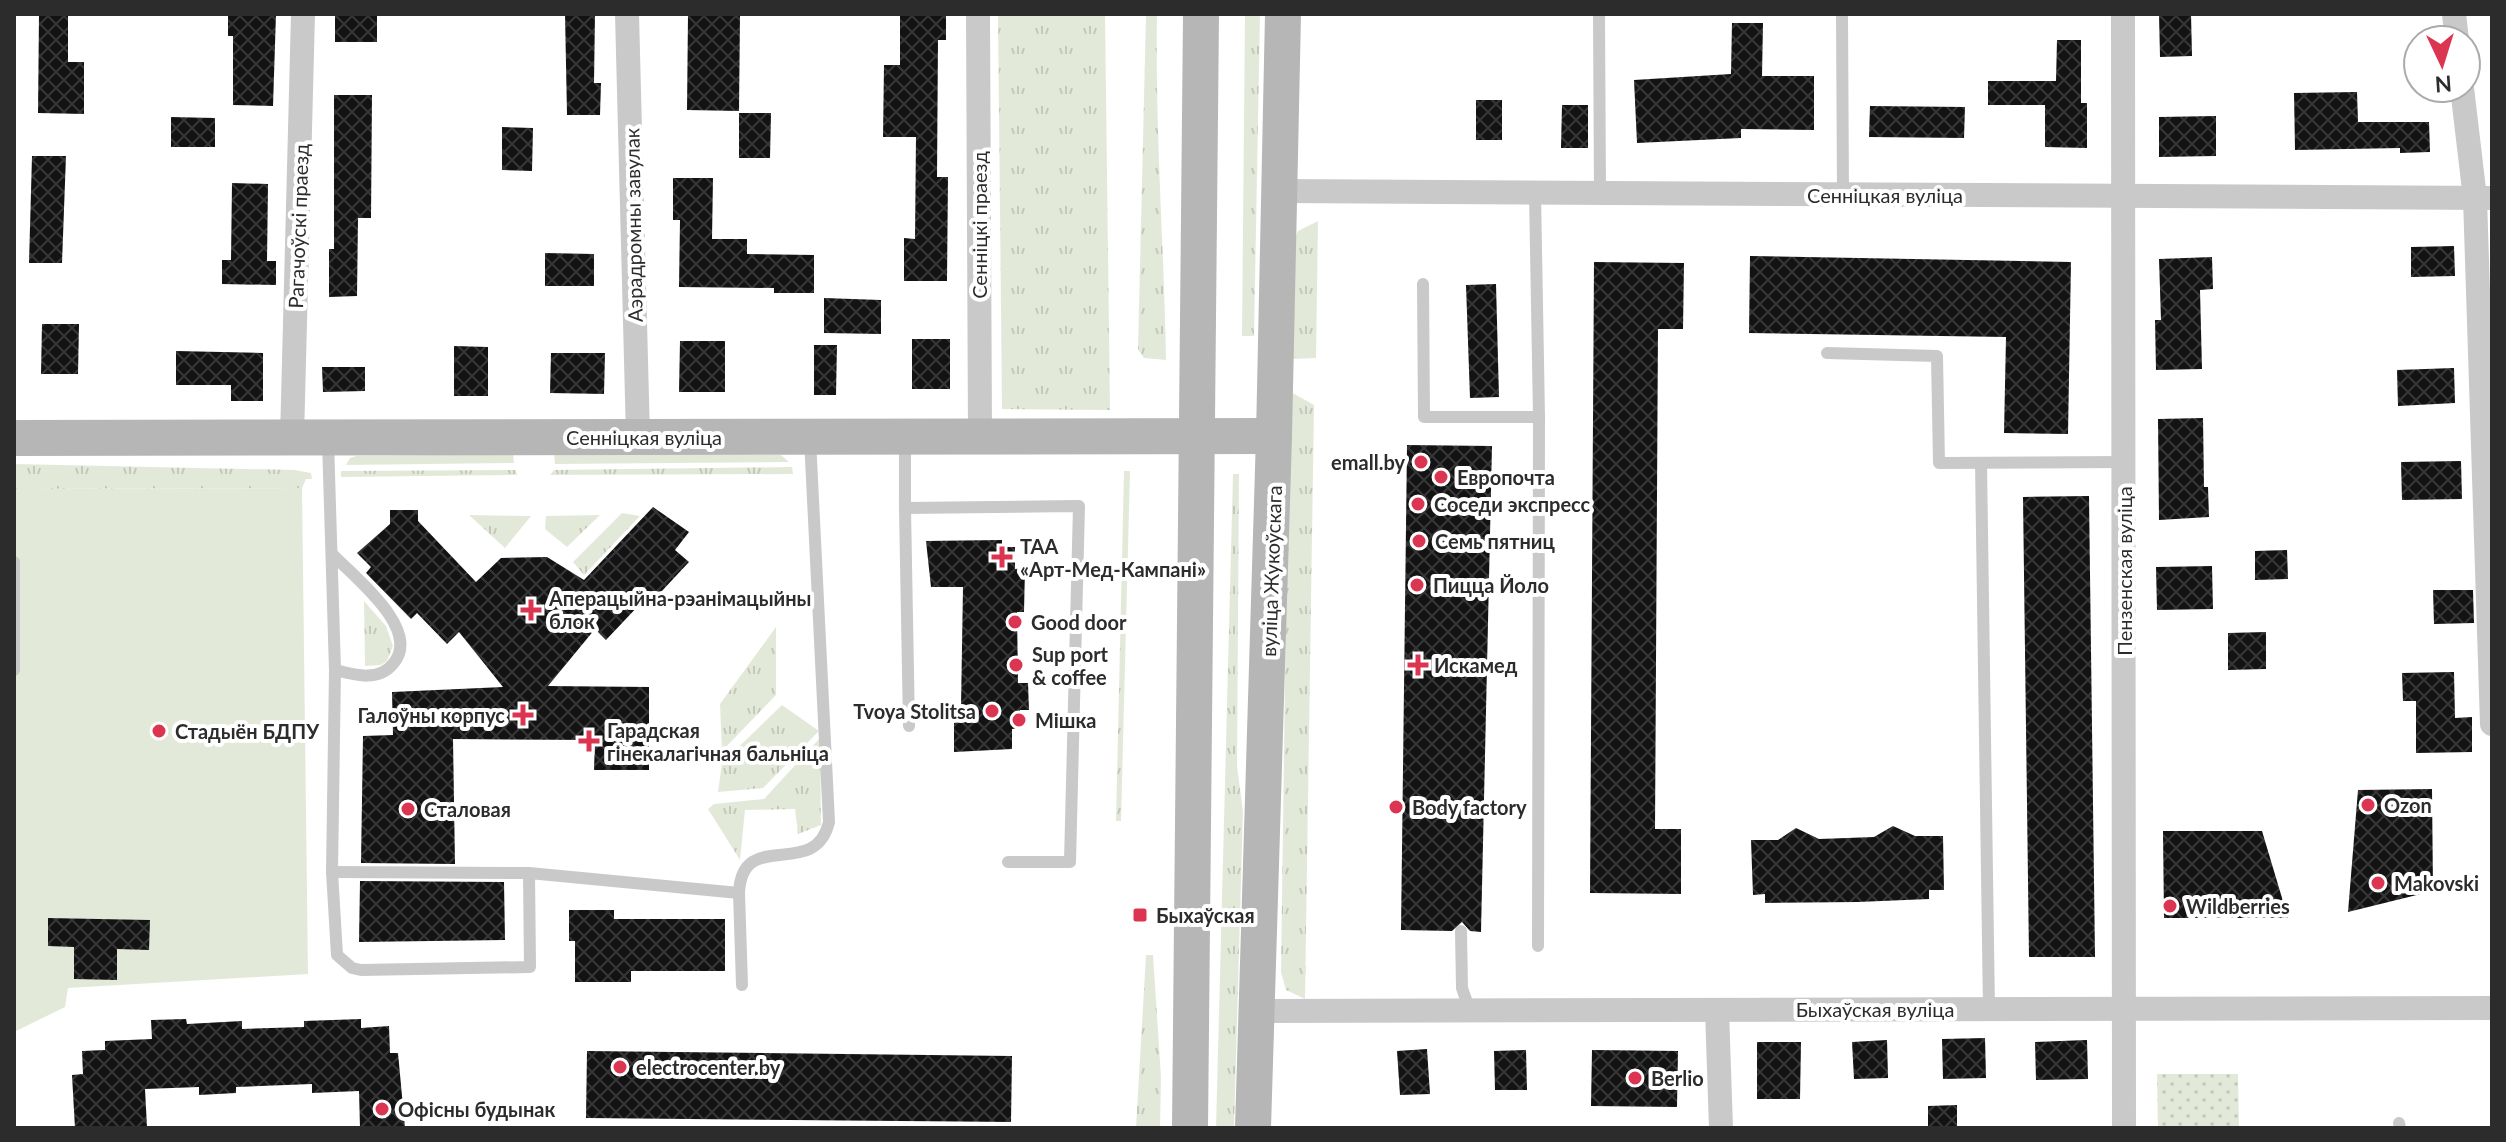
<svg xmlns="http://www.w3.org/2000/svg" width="2506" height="1142" font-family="Lato,sans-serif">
<defs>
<pattern id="grass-tufts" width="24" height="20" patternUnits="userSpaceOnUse" patternTransform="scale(2)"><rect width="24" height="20" fill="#e3e9d9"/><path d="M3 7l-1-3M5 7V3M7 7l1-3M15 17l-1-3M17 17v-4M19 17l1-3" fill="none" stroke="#c3c8ba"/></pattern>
<pattern id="park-dots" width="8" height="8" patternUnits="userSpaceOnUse" patternTransform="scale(2)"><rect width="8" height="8" fill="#e3e9d9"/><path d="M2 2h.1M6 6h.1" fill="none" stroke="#c3c8ba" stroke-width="1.8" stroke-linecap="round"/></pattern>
<pattern id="building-cross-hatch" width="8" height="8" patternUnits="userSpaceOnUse" patternTransform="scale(2)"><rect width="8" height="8" fill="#131313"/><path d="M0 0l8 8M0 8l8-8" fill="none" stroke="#363636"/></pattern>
</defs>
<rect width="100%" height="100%" fill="#fff"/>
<g fill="url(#grass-tufts)">
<path d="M998 14H1105L1110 410 1002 409Z"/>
<path d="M1146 14H1157C1155 129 1164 245 1166 360L1144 358 1138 349Z"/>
<path d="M1245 14H1260L1254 336H1242Z"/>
<path d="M1318 221 1316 358 1292 359V246L1298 231Z"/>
<path d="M1289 391 1314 405 1305 999 1286 990 1281 972Z"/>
<path d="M513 454 514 463 346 465 350 458 356 456Z"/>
<path d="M554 454 781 455 789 462 555 464Z"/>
<path d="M14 464 295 470 311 473 312 479H306L302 488 14 489Z"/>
<path d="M792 467 793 474 550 475 554 470Z"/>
<path d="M516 470 517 475 341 477V471Z"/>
<path d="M1124 471H1130L1121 821H1116Z"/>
<path d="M1233 474H1239L1237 766 1243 811 1234 1128H1216Z"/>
<path d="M622 513 640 516 584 575 573 562Z"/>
<path d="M469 515 531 516 505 548Z"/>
<path d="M600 515 567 547 545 529 546 516Z"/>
<path d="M364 601 386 626 393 646 387 661 381 665 365 666Z"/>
<path d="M776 627V695L722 751 720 704Z"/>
<path d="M782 705 819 731 763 788 718 792 722 763Z"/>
<path d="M820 738 821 825 798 834 795 809 745 810 740 860 708 809 714 804 764 799Z"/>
<path d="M1146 955H1153L1161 1077 1160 1128H1136Z"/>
</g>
<path fill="url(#park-dots)" d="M2238 1074 2239 1128H2158L2157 1074Z"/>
<path fill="#e3e9d9" d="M302 488 308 974 68 988 65 1007 14 1032V489Z"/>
<g fill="url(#building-cross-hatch)">
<path d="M39 14H68V62H84V114L38 113Z"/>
<path d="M228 14H276L273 106 233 105V36H228Z"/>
<rect x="335" y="14" width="42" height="28"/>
<path d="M565 14H595L594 83H601L600 115H567Z"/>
<path d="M688 14H740L739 111 687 110Z"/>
<path d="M900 14H946V40H938L937 177H948L947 281H904V238L915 239 916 137H883L884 65H900Z"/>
<path d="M2159 14H2191L2192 56 2160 57Z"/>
<path d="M1732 23H1763L1762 76H1814V130L1741 129V138L1637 143 1634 80 1731 74Z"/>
<path d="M2057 40H2081V103H2087V148L2045 147V105H1988V81H2056Z"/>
<path d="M2357 92 2358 122H2429L2430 152 2400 153V148L2295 150 2294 93Z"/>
<path d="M334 95H372L371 218H358L357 296 329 297V249H334Z"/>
<rect x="1476" y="100" width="26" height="40"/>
<path d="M1562 105H1588V148H1561Z"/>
<path d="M1870 106 1965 107 1964 138 1869 137Z"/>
<path d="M739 113H771L770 158H739Z"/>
<path d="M2216 116V156L2159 157V117Z"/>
<path d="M171 117 215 118V147H171Z"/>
<path d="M502 127 533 128 532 171 502 170Z"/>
<path d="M32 156H66L62 263H29Z"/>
<path d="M673 178H713L712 239H747V254L814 255V293H774V288L679 287 680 220H673Z"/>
<path d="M232 183 268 184 267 261H276V285L222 284V260H231Z"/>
<path d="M2454 246 2455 276 2411 277V247Z"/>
<path d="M545 253 594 254V286H545Z"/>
<path d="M1750 256 2071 262 2068 434 2004 433 2006 337 1749 333Z"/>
<path d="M2212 257 2213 289 2200 290 2202 369 2156 370 2155 320H2161L2159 259Z"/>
<path d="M1594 262 1684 263 1683 329H1658L1655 829H1681V894L1590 893Z"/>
<path d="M1496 284 1499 397 1470 398 1466 285Z"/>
<path d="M824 298 881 300V334L824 333Z"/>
<path d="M42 324H79L78 374H41Z"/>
<rect x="912" y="339" width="38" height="50"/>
<path d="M680 341H725V392H679Z"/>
<path d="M814 345H837L836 395H814Z"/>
<path d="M454 346 488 347V396H454Z"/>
<path d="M176 351 263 353V401H231V385H176Z"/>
<path d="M551 353H605L604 394 550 393Z"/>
<path d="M322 367H365V391L323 392Z"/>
<path d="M2454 368 2455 403 2398 406 2397 370Z"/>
<path d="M2203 418 2204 487H2208L2209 517 2159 520 2158 419Z"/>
<path d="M1407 445 1492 446 1481 932 1470 931 1462 922 1452 931 1401 930Z"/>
<path d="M2461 461 2462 499 2402 500 2401 462Z"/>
<path d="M2089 496 2095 957H2029L2023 497Z"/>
<path d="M653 507 689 532 675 550 689 562 646 608 641 603 606 640 595 629 548 686 649 687V770H594L595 740 453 739 455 864 361 863 363 736 393 735 392 692 503 687 459 632 447 644 417 613 411 619 366 573 371 567 357 553 390 524V510H418V521L476 582 501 558 547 557 584 580Z"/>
<path d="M1002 540V547H1015V569L1025 568 1024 612H1017L1018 683H1028L1029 710H1020V728L1012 729V749L954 752V707H961L963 587H931L926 541Z"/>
<path d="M2287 550 2288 579 2255 580V551Z"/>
<path d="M2212 566 2213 609 2157 610 2156 567Z"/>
<path d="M2433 590H2473L2474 623 2434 624Z"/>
<path d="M2266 632V669L2228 670V633Z"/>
<path d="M2454 672 2455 718 2472 717V752L2416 753V701H2403L2402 673Z"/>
<path d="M2432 789 2433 891 2348 912 2358 790Z"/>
<path d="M1893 826 1915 836H1943L1944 890H1929V899L1858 902 1765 903V894L1753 895 1751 840H1778L1796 828 1819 839 1874 837Z"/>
<path d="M2163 831H2262L2288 918H2164Z"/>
<path d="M360 881 504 882 505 940 359 942Z"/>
<path d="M569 910H614V919H725V971H631V982H575V941H569Z"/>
<path d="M48 918 150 920 149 950 117 949V980L74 979V947L48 946Z"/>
<path d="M186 1019 187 1024 242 1021V1029L304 1027V1021L361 1019V1028L389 1026 390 1053H398L405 1128H360L359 1091 312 1093V1084L236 1087V1093L199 1095V1087L145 1089 147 1127 75 1128 72 1075 83 1074 82 1051 105 1050V1041L152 1039 151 1020Z"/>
<path d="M1985 1038 1986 1078 1943 1079 1942 1039Z"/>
<path d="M1887 1040 1888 1078 1854 1079 1852 1042Z"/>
<path d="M2087 1040 2088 1079 2036 1080 2035 1042Z"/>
<path d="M1757 1042H1801L1800 1099H1757Z"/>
<path d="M1427 1049 1430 1094 1400 1095 1397 1051Z"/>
<path d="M1526 1050 1527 1090H1495L1494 1051Z"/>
<path d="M1592 1050 1678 1051 1677 1107 1591 1106Z"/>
<path d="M587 1051 1012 1056 1011 1122 586 1118Z"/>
<path d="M1957 1105V1128H1928V1106Z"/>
</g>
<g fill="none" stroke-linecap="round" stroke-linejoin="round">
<g stroke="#c9c9c9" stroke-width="12">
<path d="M1599 14 1600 195"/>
<path d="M1842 14 1843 195"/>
<path d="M1535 193 1539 417 1538 946"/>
<path d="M1423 284 1424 417H1539"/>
<path d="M1827 353 1937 356 1939 463 2124 462"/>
<path d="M905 439V508L1079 506 1070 862H1008"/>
<path d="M328 441 335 670 332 872 337 955 352 968 361 970 530 967 529 873"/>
<path d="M1981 463 1989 1010"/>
<path d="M905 508 909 726"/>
<path d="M332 554C354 577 423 630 393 664 378 682 355 675 335 670"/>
<path d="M14 562V670"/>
<path d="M332 872 529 873 739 893C742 826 815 882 829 822L810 439"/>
<path d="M739 893 742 985"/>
<path d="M1461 931 1462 988 1470 1011"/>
<path d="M2399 1123 2400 1128"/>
</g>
<g stroke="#c9c9c9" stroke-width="24">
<path d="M627 14 638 437"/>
<path d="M978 14 980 435"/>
<path d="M2123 14 2124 1128"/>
<path d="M2454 14 2457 40"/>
<path d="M2462 88 2475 198 2492 724"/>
<path d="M1279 191 2492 198"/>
<path d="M292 438 303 14"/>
<path d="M1717 1010 1721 1128"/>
<path d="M1258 1011 2492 1008"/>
</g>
<g stroke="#b6b6b6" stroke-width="36">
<path d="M14 438 1274 436"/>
<path d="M1190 1128 1201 14"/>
<path d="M1253 1128 1274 436 1283 14"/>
</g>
</g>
<g fill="#db3551" stroke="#fff" stroke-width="3">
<circle cx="1421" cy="462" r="8"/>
<circle cx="1441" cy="477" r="8"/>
<circle cx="1418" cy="504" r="8"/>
<circle cx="1419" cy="541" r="8"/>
<path d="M998 545h8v8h8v8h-8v8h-8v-8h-8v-8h8z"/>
<circle cx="1417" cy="585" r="8"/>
<path d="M527 598h8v8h8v8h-8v8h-8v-8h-8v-8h8z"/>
<circle cx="1015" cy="622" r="8"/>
<circle cx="1016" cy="665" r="8"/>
<path d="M1414 653h8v8h8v8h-8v8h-8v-8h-8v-8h8z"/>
<circle cx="992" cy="711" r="8"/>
<path d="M519 703h8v8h8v8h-8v8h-8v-8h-8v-8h8z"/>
<circle cx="1019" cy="720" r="8"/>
<circle cx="159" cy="731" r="8"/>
<path d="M585 729h8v8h8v8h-8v8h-8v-8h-8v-8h8z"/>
<circle cx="2368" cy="805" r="8"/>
<circle cx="1396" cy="807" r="8"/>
<circle cx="408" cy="809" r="8"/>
<circle cx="2378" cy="883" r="8"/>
<circle cx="2170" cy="906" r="8"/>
<rect x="1132" y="907" width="16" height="16" rx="4"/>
<circle cx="620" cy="1067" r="8"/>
<circle cx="1635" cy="1078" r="8"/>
<circle cx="382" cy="1109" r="8"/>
</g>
<g text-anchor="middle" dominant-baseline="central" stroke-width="8" stroke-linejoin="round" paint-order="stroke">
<g font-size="20" fill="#2c2c2c" stroke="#fff">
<text x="1885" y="195">Сенніцкая вуліца</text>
<text transform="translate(633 225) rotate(-91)">Аэрадромны завулак</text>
<text transform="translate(979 225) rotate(-90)">Сенніцкі праезд</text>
<text transform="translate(298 226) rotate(-88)">Рагачоўскі праезд</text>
<text x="644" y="437">Сенніцкая вуліца</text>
<text transform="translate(1271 571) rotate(-88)">вуліца Жукоўскага</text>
<text transform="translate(2124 571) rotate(-90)">Пензенская вуліца</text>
<text x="1875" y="1009">Быхаўская вуліца</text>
</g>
<g font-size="20" font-weight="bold" fill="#2c2c2c" stroke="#fff" text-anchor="start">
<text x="1405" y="462" text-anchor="end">emall.by</text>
<text x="1457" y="477">Европочта</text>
<text x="1434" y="504">Соседи экспресс</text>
<text x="1435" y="541">Семь пятниц</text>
<text x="1020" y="546">ТАА<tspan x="1020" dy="23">«Арт-Мед-Кампані»</tspan></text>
<text x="1433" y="585">Пицца Йоло</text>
<text x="549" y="598">Аперацыйна-рэанімацыйны<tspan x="549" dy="23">блок</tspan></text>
<text x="1031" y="622">Good door</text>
<text x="1032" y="654">Sup port<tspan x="1032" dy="23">&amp; coffee</tspan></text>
<text x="1434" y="665">Искамед</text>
<text x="976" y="711" text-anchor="end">Tvoya Stolitsa</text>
<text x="505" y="715" text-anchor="end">Галоўны корпус</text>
<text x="1035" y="720">Мішка</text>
<text x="607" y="730">Гарадская<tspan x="607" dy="23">гінекалагічная бальніца</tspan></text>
<text x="175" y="731">Стадыён БДПУ</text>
<text x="2384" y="805">Ozon</text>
<text x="1412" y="807">Body factory</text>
<text x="424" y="809">Сталовая</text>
<text x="2394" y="883">Makovski</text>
<text x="2186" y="906">Wildberries</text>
<text x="1156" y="915">Быхаўская</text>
<text x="636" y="1067">electrocenter.by</text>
<text x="1651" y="1078">Berlio</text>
<text x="398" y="1109">Офісны будынак</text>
</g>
</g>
<rect width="2506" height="1142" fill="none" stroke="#2c2c2c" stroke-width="32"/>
<g transform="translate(2442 64) rotate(176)"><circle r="38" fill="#ffffff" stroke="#ababab" stroke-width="2"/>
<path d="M0-6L14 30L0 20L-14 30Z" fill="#db3551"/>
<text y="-12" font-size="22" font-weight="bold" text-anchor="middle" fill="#2c2c2c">N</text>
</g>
</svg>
